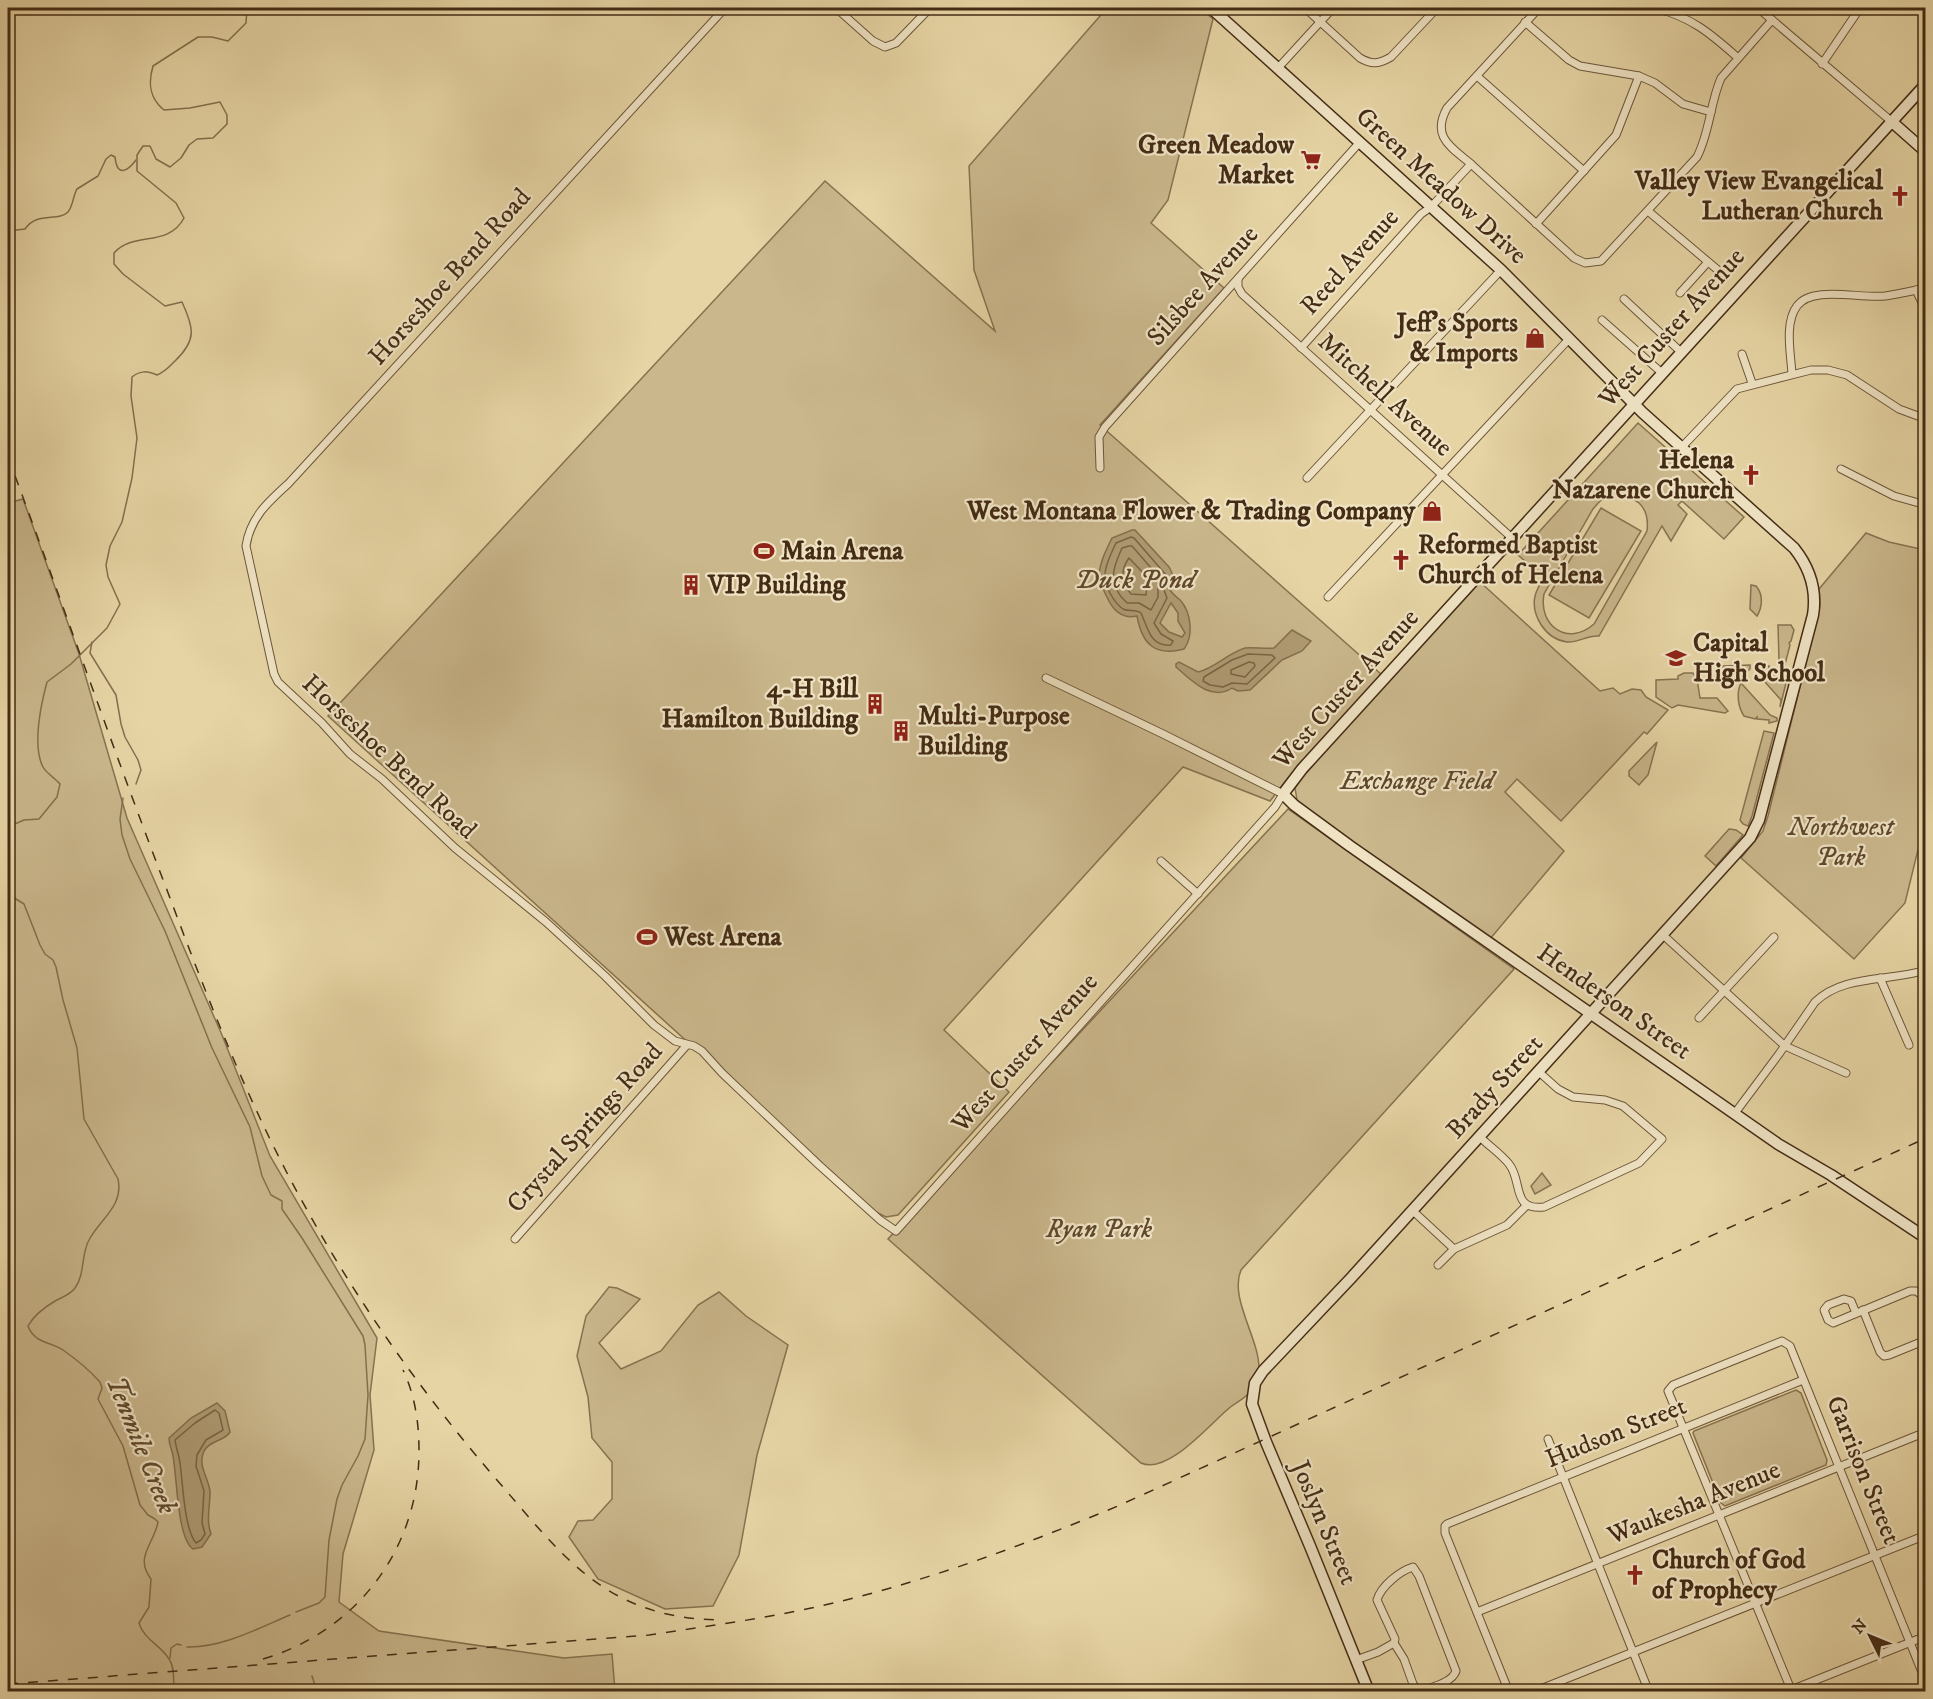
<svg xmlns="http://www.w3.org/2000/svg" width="1933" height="1699" font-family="'IM FELL DW Pica',serif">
<rect width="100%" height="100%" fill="#e6d4a4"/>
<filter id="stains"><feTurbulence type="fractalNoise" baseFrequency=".00333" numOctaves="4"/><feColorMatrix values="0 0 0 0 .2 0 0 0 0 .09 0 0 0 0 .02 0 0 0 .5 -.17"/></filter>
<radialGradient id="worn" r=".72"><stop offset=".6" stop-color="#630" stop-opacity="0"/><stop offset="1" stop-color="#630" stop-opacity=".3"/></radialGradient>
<g fill="#cab78c" stroke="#877250" stroke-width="1.5" fill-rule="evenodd">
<path d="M1107 8H1200L1213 19 1168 200 1151 223 1224 288 1100 425 1382 675 1288 778 1270 801 1183 767 944 1030 1009 1092 898 1215 886 1217 874 1211 328 716 825 181 995 331 974 270 969 166Z"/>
<path d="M1638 423 1744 517 1724 539 1682 501 1678 505 1687 514 1671 541 1662 526 1599 636C1587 635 1578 643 1567 642 1545 639 1531 615 1535 596 1537 587 1544 578 1548 570L1543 577 1518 555ZM1612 495C1635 494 1650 506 1647 531L1594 624C1568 647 1538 626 1544 594L1593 509 1600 501Z"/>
<path d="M23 499 79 654 127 818 222 1035 270 1156 377 1338 370 1395 374 1450 343 1554 339 1602 379 1631 564 1658 612 1654 615 1691H8V503Z"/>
<path d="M1601 508 1641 531 1589 618 1549 595Z"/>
<path d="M1866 533 1889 542 1925 550V821L1905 903 1854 959 1741 858 1763 831 1768 816 1820 606 1819 589Z"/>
<path d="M1480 582 1600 691 1613 688 1620 694 1632 689 1641 690 1646 697 1668 710 1647 734 1644 732 1561 821 1517 779 1505 792 1564 851 1490 939 1302 806 1297 800 1295 788 1305 773Z"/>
<path d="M1751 585 1756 586C1764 595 1762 608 1757 616L1750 609Z"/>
<path d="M1778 625H1791L1794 630 1791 641 1789 643 1790 645 1782 676 1786 683 1780 707 1781 700 1756 672 1759 666H1769V668H1781V661L1779 660Z"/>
<path d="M1750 665V669L1739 679H1722V666Z"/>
<path d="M1684 673H1693L1697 679 1700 698H1717L1728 711 1725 713 1678 705 1672 708 1656 697V680L1678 679V676Z"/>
<path d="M1741 683 1770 715 1777 718V721L1769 723V720L1757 719V717L1755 719 1744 716C1738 707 1736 693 1741 683Z"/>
<path d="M1764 731 1774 733 1752 816 1748 826 1743 824 1740 820Z"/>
<path d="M1657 742 1648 775 1639 785 1629 776V771Z"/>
<path d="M1288 809 1514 969 1241 1270C1229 1298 1259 1338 1259 1368 1259 1375 1253 1389 1249 1393 1243 1400 1233 1404 1227 1410 1208 1426 1167 1475 1141 1463L888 1239Z"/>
<path d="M1729 829 1736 830 1743 835 1716 866 1705 856Z"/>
<path d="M1542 1173 1551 1185 1535 1194 1531 1186Z"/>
<path d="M609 1287 617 1288 640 1299 599 1343 621 1369 661 1351 698 1305 719 1292 746 1316 788 1345 757 1455 739 1555 713 1606 665 1609 598 1579 569 1537 578 1521 593 1520 612 1499V1462L592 1438 588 1397 577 1356 586 1316Z"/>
<path d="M1796 1390 1801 1393 1827 1460 1826 1465 1725 1506 1721 1503 1693 1433 1694 1431Z"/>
</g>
<g fill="#af9b73" stroke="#846f4d" stroke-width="1.5" fill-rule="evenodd">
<path d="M1132 530H1135L1169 567 1173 575 1170 590C1173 595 1177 597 1181 601 1191 613 1194 636 1184 649 1155 657 1142 644 1137 616 1115 621 1108 600 1101 584 1098 578 1098 582 1099 575 1100 562 1106 550 1112 538ZM1171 603 1178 613V621L1185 633 1182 637 1169 632 1160 623Z"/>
<path d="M1292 630 1311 641 1302 651 1282 660 1250 690 1238 691 1232 688C1211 702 1191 680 1176 667V664L1179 662 1198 672C1215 668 1228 653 1245 648 1253 647 1265 649 1274 648Z"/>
<path d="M217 1403 225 1411 230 1432C224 1442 211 1439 204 1451 197 1466 209 1478 210 1492 210 1507 206 1520 211 1534L202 1547 193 1549C177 1538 177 1476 173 1456 172 1449 169 1445 169 1438L191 1418Z"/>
</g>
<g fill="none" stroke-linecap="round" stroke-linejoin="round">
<g stroke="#7a6444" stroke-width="1.5">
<path d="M1131 537 1134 538 1166 575 1164 590 1167 598 1154 623 1161 634 1173 641 1171 645C1150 647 1148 628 1141 613 1135 609 1129 612 1123 609 1114 603 1104 585 1105 575 1105 564 1112 552 1116 543Z"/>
<path d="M1129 546H1132L1158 576V597L1151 610 1139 603H1127C1107 584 1112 570 1122 548Z"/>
<path d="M1129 558 1148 578 1146 595 1131 594C1121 583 1120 570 1129 558Z"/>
<path d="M1248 654 1272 655 1275 658 1247 684 1232 683 1223 687 1210 685 1203 681 1204 677 1232 660Z"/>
<path d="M1249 662 1254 663 1255 666 1245 677 1231 674V670Z"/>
<path d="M215 1410 219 1413 223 1430 206 1440 197 1455 196 1466 204 1491 202 1523 205 1534 201 1540 196 1543C184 1529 183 1483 180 1463 179 1455 176 1448 175 1440L195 1423Z"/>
</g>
<g stroke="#846f4d" stroke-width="1.5">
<path d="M8 231 25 229C37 211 58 222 68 212 73 206 73 196 77 189L98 176 106 159 111 155 115 157C117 177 127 172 136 160"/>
<path d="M92 642 90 653 116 695 121 724 125 737 138 760 141 770 136 784"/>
<path d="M123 798 120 819 122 835 130 859 165 931 212 1048 250 1127 262 1176 271 1195 282 1201V1209L302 1238 363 1336 365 1345 368 1395 365 1439 358 1456 342 1485 337 1499 329 1540 325 1597 319 1603 296 1612"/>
<path d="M8 827 24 820 39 819 57 797 60 784C55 778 46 773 43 767 32 746 41 704 47 682L71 664 107 628 120 604 108 577 106 565 110 546 122 522 132 478 137 438 131 396 132 377C141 370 147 371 157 375 165 372 169 367 175 361 197 340 194 328 182 302L165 306 123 274 114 264V253C133 231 168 248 184 218L176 203 137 171V155L143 146H150L156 159 170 167 181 158 189 145 197 139 213 138 227 124V115L220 102 190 108 164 110C149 98 148 83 153 66L198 37H212L228 41 246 23 247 8"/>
<path d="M8 894 24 904 40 945 45 954 53 960 56 967 63 1000 77 1048 84 1119 118 1179C124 1206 100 1219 89 1240 81 1254 85 1275 75 1288 70 1295 62 1297 55 1301 45 1307 34 1315 28 1326 34 1343 51 1342 63 1350 76 1359 90 1371 100 1382L102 1388 98 1399 123 1446 140 1505 148 1515 155 1519 158 1522C154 1544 134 1557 151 1579L149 1607 139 1623C144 1640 161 1645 169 1659 176 1669 172 1681 175 1692"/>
<path d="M187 1647C222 1648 259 1628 290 1615"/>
<path d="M170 1658 171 1648 177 1644 181 1645"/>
<path d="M312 1676 317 1692"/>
</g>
<g stroke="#6c5639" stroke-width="9">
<g id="street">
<path d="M725 8 288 484C268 502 250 518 246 546L274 674 278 682 322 723 350 754 382 779 455 848 546 922 605 976 654 1025 675 1041 694 1046 702 1051 722 1073 819 1165 880 1220 896 1231 1275 807 1283 794 1163 734 1046 678"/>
<path d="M836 8 873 41 885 47 896 43 930 8"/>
<path d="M1305 8 1360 58C1372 65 1379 64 1391 57L1437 8"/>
<path d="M1655 8C1691 17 1710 33 1737 57"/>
<path d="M1758 8 1891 121"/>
<path d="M1525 22 1569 60 1580 66 1639 76 1655 83 1683 104 1711 112"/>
<path d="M1822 64 1860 8"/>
<path d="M1278 68 1333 8"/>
<path d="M1477 76 1584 171"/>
<path d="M1471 164 1574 258 1585 263 1601 261 1697 157C1710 132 1710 103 1721 78L1772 20"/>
<path d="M1648 211 1719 271"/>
<path d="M1536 224 1616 135 1639 76"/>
<path d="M1238 279V287L1242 294 1512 538"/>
<path d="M1916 290 1926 311"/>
<path d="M1680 293 1708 262"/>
<path d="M1624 299 1681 352"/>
<path d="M1602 320 1662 373"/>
<path d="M1301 348 1421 214 1431 207 1471 164C1451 147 1431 137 1447 108L1539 8"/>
<path d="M1742 354 1752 383"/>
<path d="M1792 374C1791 355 1784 323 1797 306 1812 285 1860 299 1885 296 1898 294 1912 291 1926 288"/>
<path d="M1681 448 1737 389 1811 370H1828L1847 375 1899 409 1926 419"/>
<path d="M1100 468 1099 437 1105 427 1360 142"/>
<path d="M1841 469 1894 496 1926 505"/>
<path d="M1307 478 1501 270"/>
<path d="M1328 597 1570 338"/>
<path d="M1161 861 1198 894"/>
<path d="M1663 935 1785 1046 1846 1073"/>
<path d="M1880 978 1909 1045"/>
<path d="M1699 1018 1774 937"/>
<path d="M1735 1113 1779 1054 1815 1002C1844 974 1889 982 1926 970"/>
<path d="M1480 1137C1489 1146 1501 1154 1509 1164 1523 1181 1511 1211 1544 1207L1639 1163 1662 1139 1623 1106 1605 1100 1573 1097 1558 1089 1539 1072"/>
<path d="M1413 1211 1454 1249"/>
<path d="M515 1239 687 1045"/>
<path d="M1438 1265 1454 1249 1507 1225 1527 1205"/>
<path d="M1863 1310 1880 1352 1884 1356 1889 1355 1926 1340"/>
<path d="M1856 1313 1851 1301 1844 1299 1828 1305 1824 1310 1828 1320 1833 1323 1910 1291H1916L1926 1298"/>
<path d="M1548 1439 1649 1692"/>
<path d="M1477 1612 1926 1432"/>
<path d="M1356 1660 1378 1652 1394 1643"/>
<path d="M1419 1692 1413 1684 1404 1659 1394 1643 1395 1639 1377 1600C1381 1586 1400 1571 1413 1567L1419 1576 1456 1671C1452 1683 1431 1687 1420 1692"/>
<path d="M1509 1692 1445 1533V1526L1447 1524 1803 1380"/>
<path d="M1533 1692 1926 1535"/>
<path d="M1786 1692 1926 1636"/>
<path d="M1792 1692 1668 1391 1673 1385 1782 1341 1790 1346 1926 1682"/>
</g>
</g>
<g stroke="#442c15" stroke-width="13">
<g id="secondary">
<path d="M1211 8 1501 270 1643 413 1794 548C1810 568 1817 590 1813 615L1759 820 1750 838 1352 1277 1263 1371 1255 1383 1252 1404 1266 1442 1310 1546 1369 1692"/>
<path d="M1926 84 1302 769 1283 794 1294 805 1350 846 1778 1144 1831 1175 1926 1238"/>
<path d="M1891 121 1926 152"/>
</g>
</g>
<use href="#street" stroke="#efe3c4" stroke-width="7"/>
<use href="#secondary" stroke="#efe3c4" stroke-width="10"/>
<g stroke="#442c15" stroke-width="1.5" stroke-dasharray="10 10" stroke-linecap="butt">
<path d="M8 457C63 604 114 752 170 898 210 1005 251 1110 307 1210 359 1304 421 1391 490 1472 560 1552 602 1618 719 1620"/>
<path d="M263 1659C357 1631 419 1549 419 1451 419 1423 415 1395 403 1370"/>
<path d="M8 1684 649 1635C723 1624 797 1614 869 1594 954 1571 1036 1540 1118 1506L1926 1138"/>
</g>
</g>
<defs>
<g id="supermarket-bare" transform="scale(1.62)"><path d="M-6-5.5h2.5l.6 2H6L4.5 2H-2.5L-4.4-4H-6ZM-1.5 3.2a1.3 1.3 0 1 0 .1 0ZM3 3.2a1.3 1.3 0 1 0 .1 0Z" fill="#8f2418" stroke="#efe3c4" stroke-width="2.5" paint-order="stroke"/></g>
<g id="church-bare" transform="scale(1.62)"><path d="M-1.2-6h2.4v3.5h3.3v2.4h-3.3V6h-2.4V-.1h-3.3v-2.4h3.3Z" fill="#8f2418" stroke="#efe3c4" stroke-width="2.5" paint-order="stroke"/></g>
<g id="shop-bare" transform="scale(1.62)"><path d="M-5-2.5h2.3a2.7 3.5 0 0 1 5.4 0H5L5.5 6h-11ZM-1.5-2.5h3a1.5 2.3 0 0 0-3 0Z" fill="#8f2418" stroke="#efe3c4" stroke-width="2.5" paint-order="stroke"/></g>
<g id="stadium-bare" transform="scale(1.62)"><path d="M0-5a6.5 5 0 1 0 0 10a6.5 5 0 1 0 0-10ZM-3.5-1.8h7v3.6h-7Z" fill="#8f2418" stroke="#efe3c4" stroke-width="2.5" paint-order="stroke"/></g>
<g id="building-bare" transform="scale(1.62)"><path d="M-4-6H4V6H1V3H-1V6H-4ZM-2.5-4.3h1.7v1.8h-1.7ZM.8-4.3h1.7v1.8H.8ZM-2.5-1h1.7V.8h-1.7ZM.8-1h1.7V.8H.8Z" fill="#8f2418" stroke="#efe3c4" stroke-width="2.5" paint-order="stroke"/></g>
<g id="school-bare" transform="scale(1.62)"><path d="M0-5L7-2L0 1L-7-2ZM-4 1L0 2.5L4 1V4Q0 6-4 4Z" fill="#8f2418" stroke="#efe3c4" stroke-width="2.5" paint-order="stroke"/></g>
</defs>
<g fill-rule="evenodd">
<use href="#supermarket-bare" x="1311" y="160"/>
<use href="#church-bare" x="1900" y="196"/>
<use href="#shop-bare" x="1535" y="338"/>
<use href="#church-bare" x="1751" y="475"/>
<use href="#shop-bare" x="1432" y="511"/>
<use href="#stadium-bare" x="764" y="551"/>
<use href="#church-bare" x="1401" y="560"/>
<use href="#building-bare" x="691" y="585"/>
<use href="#school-bare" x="1676" y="658"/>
<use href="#building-bare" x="875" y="704"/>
<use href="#building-bare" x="901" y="731"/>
<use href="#stadium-bare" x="647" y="937"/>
<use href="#church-bare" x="1635" y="1575"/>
</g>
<g text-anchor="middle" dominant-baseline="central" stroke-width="4.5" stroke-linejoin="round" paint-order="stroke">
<g font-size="26" font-weight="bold" fill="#442c15" stroke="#efe3c4" text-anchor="start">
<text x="1294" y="145" text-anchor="end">Green Meadow<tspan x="1294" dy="30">Market</tspan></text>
<text x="1883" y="181" text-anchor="end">Valley View Evangelical<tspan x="1883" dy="30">Lutheran Church</tspan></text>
<text x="1518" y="323" text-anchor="end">Jeff's Sports<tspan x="1518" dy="30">&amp; Imports</tspan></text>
<text x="1734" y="460" text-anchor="end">Helena<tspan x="1734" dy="30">Nazarene Church</tspan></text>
<text x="1415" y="511" text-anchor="end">West Montana Flower &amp; Trading Company</text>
<text x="1418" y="545">Reformed Baptist<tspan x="1418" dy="30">Church of Helena</tspan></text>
<text x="781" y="551">Main Arena</text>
<text x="708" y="585">VIP Building</text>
<text x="1693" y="643">Capital<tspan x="1693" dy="30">High School</tspan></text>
<text x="858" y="689" text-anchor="end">4-H Bill<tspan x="858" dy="30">Hamilton Building</tspan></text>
<text x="918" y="716">Multi-Purpose<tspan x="918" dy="30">Building</tspan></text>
<text x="664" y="937">West Arena</text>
<text x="1652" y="1560">Church of God<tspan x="1652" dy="30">of Prophecy</tspan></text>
</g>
<g font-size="26" fill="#442c15" stroke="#efe3c4">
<text transform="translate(1441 186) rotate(42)">Green Meadow Drive</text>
<text transform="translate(1350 262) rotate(-48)">Reed Avenue</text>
<text transform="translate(450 277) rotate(-48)">Horseshoe Bend Road</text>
<text transform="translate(1203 286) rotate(-48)">Silsbee Avenue</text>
<text transform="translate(1672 328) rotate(-48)">West Custer Avenue</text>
<text transform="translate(1385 395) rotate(42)">Mitchell Avenue</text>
<text transform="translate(1346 689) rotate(-48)">West Custer Avenue</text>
<text transform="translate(389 757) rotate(43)">Horseshoe Bend Road</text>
<text transform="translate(1614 1002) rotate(35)">Henderson Street</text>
<text transform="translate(1025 1053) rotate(-48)">West Custer Avenue</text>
<text transform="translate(1495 1087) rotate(-48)">Brady Street</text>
<text transform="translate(585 1128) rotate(-48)">Crystal Springs Road</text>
<text transform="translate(1616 1433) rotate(-22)">Hudson Street</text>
<text transform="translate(1863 1470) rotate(68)">Garrison Street</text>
<text transform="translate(1694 1503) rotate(-22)">Waukesha Avenue</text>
<text transform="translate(1324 1523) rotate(67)">Joslyn Street</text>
</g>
<g font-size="26" font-style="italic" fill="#5f482d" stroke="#efe3c4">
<text x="1417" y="781">Exchange Field</text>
<text x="1841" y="827">Northwest<tspan x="1841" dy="30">Park</tspan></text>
<text x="1099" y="1229">Ryan Park</text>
</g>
<g font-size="27" font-style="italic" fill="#5f482c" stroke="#efe3c4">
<text x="1135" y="580">Duck Pond</text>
<text transform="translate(141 1445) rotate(68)">Tenmile Creek</text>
</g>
</g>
<rect width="1933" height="1699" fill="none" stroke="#e6d4a4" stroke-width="30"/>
<rect x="9" y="9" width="1915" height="1681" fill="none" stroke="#442c15" stroke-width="3"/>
<rect x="15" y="15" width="1903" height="1669" fill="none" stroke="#442c15" stroke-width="1.5"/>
<g transform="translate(1870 1636) rotate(313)" stroke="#efe3c4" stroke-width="4.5" paint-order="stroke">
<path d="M0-4.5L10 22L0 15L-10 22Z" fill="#442c15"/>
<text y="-9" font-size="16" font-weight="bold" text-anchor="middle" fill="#442c15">N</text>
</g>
<rect width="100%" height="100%" filter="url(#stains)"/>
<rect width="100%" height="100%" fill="url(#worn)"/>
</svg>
